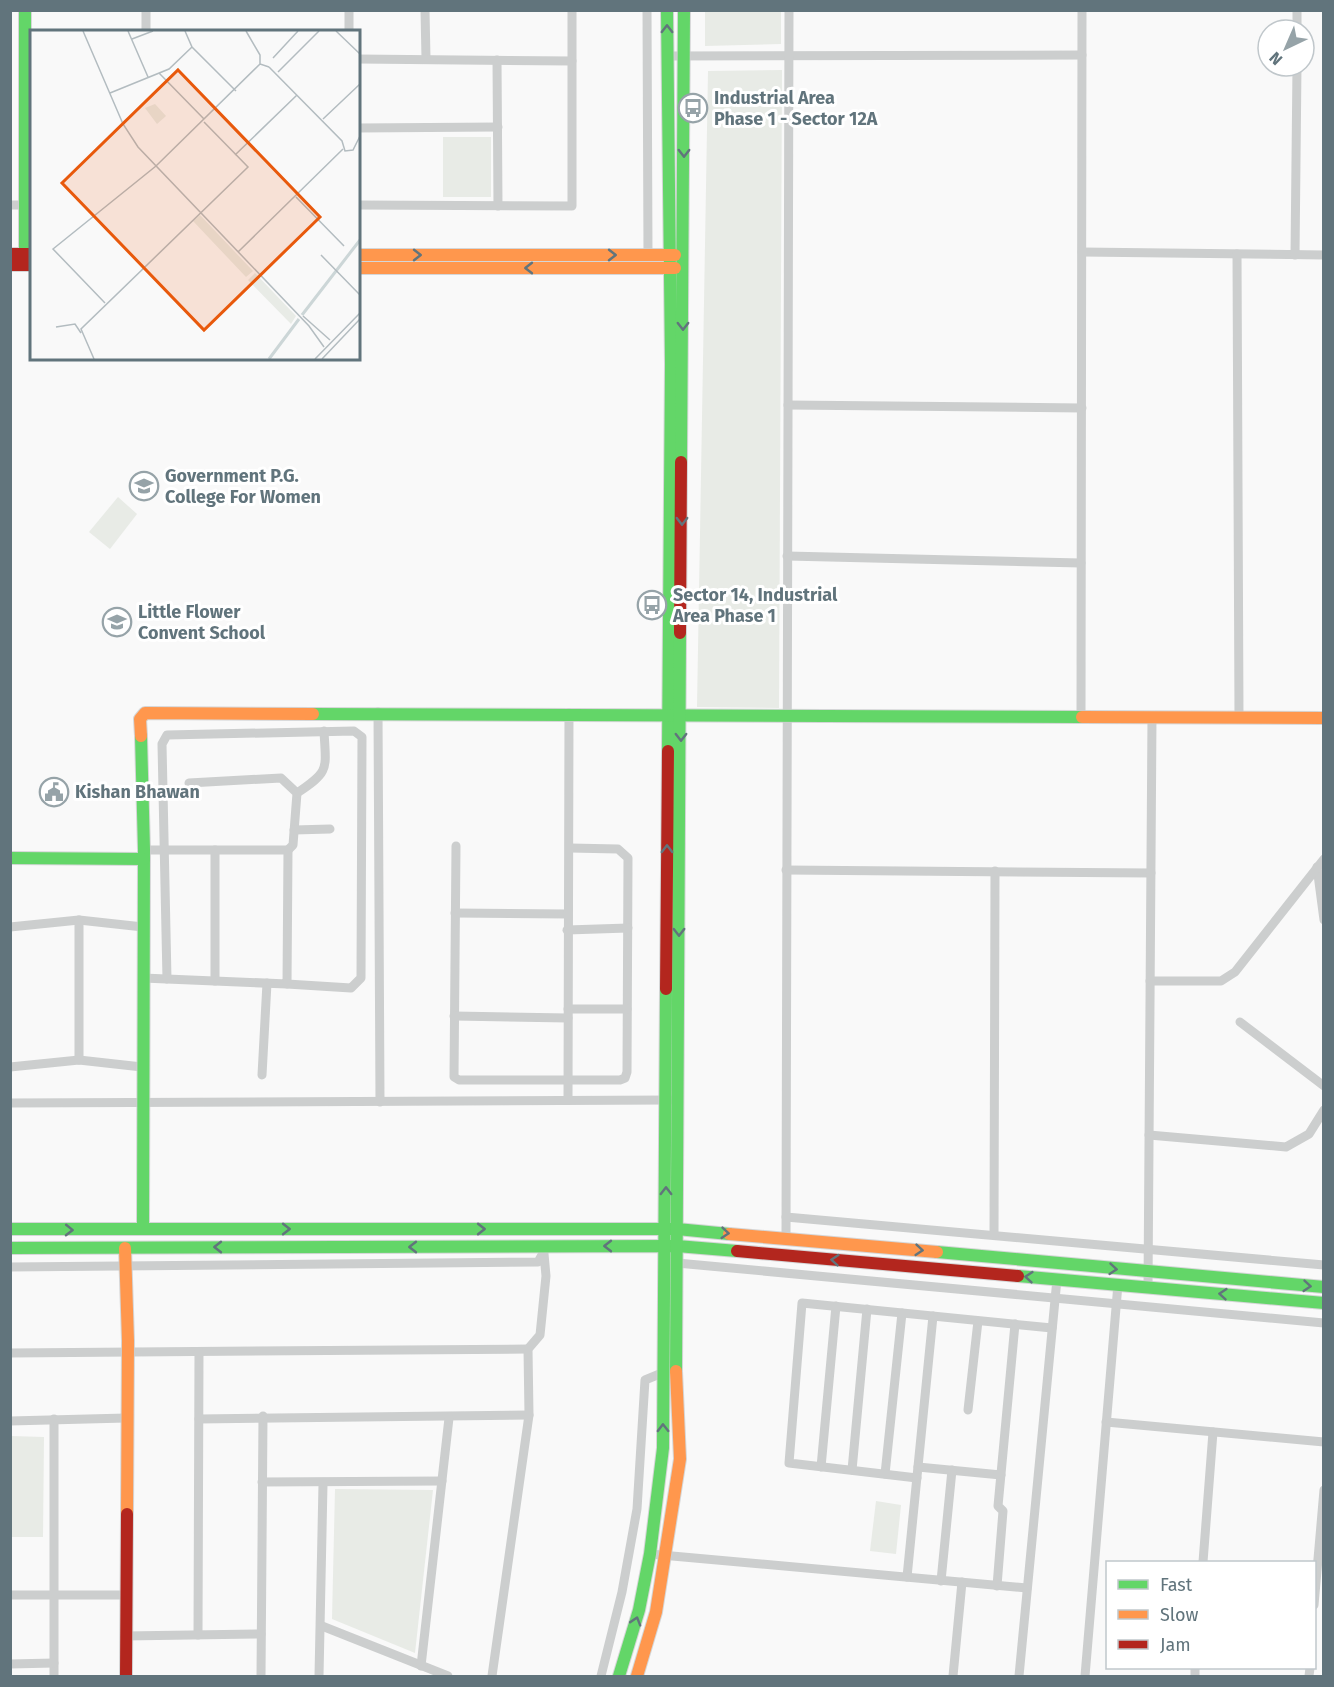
<svg xmlns="http://www.w3.org/2000/svg" width="1334" height="1687" font-family="'Fira Sans',sans-serif">
<rect width="100%" height="100%" fill="#f9f9f9"/>
<g fill="#e8ebe6">
<path d="M705 11H781V44L705 46Z"/>
<path d="M782 70 779 708 697 707 708 71Z"/>
<rect x="443" y="137" width="48" height="60"/>
<path d="M118 497 137 514 110 549 89 532Z"/>
<path d="M11 1436 44 1437 43 1537H11Z"/>
<path d="M335 1489 433 1490 415 1653 332 1619Z"/>
<path d="M876 1501 901 1505 896 1554 870 1551Z"/>
</g>
<g fill="none" stroke-linecap="round" stroke-linejoin="round">
<g stroke="#d5d6d7" stroke-width="14">
<g id="fast">
<path d="M25 10V265"/>
<path d="M667 10 671 364 668 751"/>
<path d="M681 462 684 10"/>
<path d="M313 714 1082 717"/>
<path d="M141 736 144 850 143 1229"/>
<path d="M10 858 144 859"/>
<path d="M10 1229H677L729 1234"/>
<path d="M10 1248 677 1246 737 1251"/>
<path d="M937 1252 1324 1287"/>
<path d="M1018 1276 1324 1303"/>
<path d="M676 1371 680 633"/>
<path d="M619 1676 639 1610 650 1554 663 1448 666 989"/>
</g>
</g>
<g stroke="#d5d6d7" stroke-width="14">
<g id="slow">
<path d="M358 255H675"/>
<path d="M358 268H675"/>
<path d="M1082 717 1324 718"/>
<path d="M141 736 140 719 145 713 313 714"/>
<path d="M729 1234 937 1252"/>
<path d="M125 1248 128 1341 127 1514"/>
<path d="M637 1676 656 1612 680 1459 676 1371"/>
</g>
</g>
<g stroke="#d5d6d7" stroke-width="14">
<g id="jam">
<path d="M10 254H32"/>
<path d="M10 265H32"/>
<path d="M680 633 681 462"/>
<path d="M666 989 668 751"/>
<path d="M737 1251 1018 1276"/>
<path d="M126 1676 127 1514"/>
</g>
</g>
<g stroke="#cccece" stroke-width="9">
<path d="M425 10 426 59"/>
<path d="M647 10 648 255"/>
<path d="M1297 30V10"/>
<path d="M146 32V10"/>
<path d="M349 32V10"/>
<path d="M667 56 1082 55"/>
<path d="M358 59 572 61"/>
<path d="M497 60 498 206"/>
<path d="M358 128 498 127"/>
<path d="M10 205H32"/>
<path d="M358 205 572 206V10"/>
<path d="M1082 252 1324 255"/>
<path d="M1237 254 1239 718"/>
<path d="M1295 255 1297 66"/>
<path d="M788 405 1082 408"/>
<path d="M787 556 1081 563"/>
<path d="M378 712 380 1102"/>
<path d="M1081 717 1082 10"/>
<path d="M189 783 281 778 297 793 293 845 288 850"/>
<path d="M297 793C330 771 326 770 324 731"/>
<path d="M294 830 330 829"/>
<path d="M456 846 454 1077 459 1080H620L625 1078 627 1072 628 858 618 849 570 848"/>
<path d="M215 850V981"/>
<path d="M1317 867 1324 920"/>
<path d="M786 870 1151 873"/>
<path d="M455 913 567 914"/>
<path d="M10 927 79 920 143 927"/>
<path d="M567 930 628 928"/>
<path d="M143 978 287 984 288 850H144"/>
<path d="M167 979 162 744 167 735 354 731 362 737 361 978 351 988 287 984"/>
<path d="M1150 981H1221L1235 972 1324 859"/>
<path d="M568 1009H627"/>
<path d="M454 1016 568 1018"/>
<path d="M1240 1022 1324 1086"/>
<path d="M79 1060V920"/>
<path d="M10 1067 79 1060 142 1067"/>
<path d="M262 1075 267 983"/>
<path d="M568 1100 569 713"/>
<path d="M10 1103 670 1100"/>
<path d="M1149 1135 1286 1147 1309 1134 1324 1110"/>
<path d="M786 1217 1324 1265"/>
<path d="M994 1235 995 871"/>
<path d="M786 1238 789 10"/>
<path d="M677 1263 1324 1323"/>
<path d="M10 1267 538 1262 547 1246"/>
<path d="M1148 1287 1152 717"/>
<path d="M10 1353 528 1349"/>
<path d="M968 1410 978 1321"/>
<path d="M54 1419V1676"/>
<path d="M199 1419 529 1415"/>
<path d="M10 1421 126 1418"/>
<path d="M1106 1422 1324 1442"/>
<path d="M821 1467 836 1306"/>
<path d="M918 1467 1001 1475"/>
<path d="M852 1470 867 1309"/>
<path d="M885 1474 902 1313"/>
<path d="M917 1478 789 1463 802 1303 1052 1328"/>
<path d="M262 1482 442 1481"/>
<path d="M650 1554 1027 1588"/>
<path d="M1203 1562 1213 1432"/>
<path d="M907 1577 933 1316"/>
<path d="M941 1581 952 1470"/>
<path d="M997 1586 1003 1511 998 1506 1015 1324"/>
<path d="M10 1595H126"/>
<path d="M1314 1605 1324 1490"/>
<path d="M322 1626 448 1676"/>
<path d="M198 1635 199 1352"/>
<path d="M125 1636 261 1634"/>
<path d="M10 1664 54 1663"/>
<path d="M421 1666 449 1418"/>
<path d="M261 1676 263 1416"/>
<path d="M319 1676 323 1484"/>
<path d="M492 1676 529 1415 528 1349 540 1335 546 1276 544 1254"/>
<path d="M601 1676 622 1592 637 1509 645 1380 662 1373"/>
<path d="M953 1676 962 1582"/>
<path d="M1019 1676 1057 1279"/>
<path d="M1085 1676 1118 1284"/>
<path d="M1195 1676V1668"/>
<path d="M1309 1676 1310 1668"/>
</g>
<use href="#fast" stroke="#63d668" stroke-width="12"/>
<use href="#slow" stroke="#ff974d" stroke-width="12"/>
<use href="#jam" stroke="#b3261e" stroke-width="12"/>
</g>
<defs><path id="oneway-chevron" d="M-2-3.5L2.5 0L-2 3.5" fill="none" stroke-width="1.6" stroke-linecap="round" stroke-linejoin="round" transform="scale(1.5)"/></defs>
<g stroke="#61747c">
<use href="#oneway-chevron" transform="translate(667 29) rotate(-90)"/>
<use href="#oneway-chevron" transform="translate(684 153) rotate(90)"/>
<use href="#oneway-chevron" transform="translate(417 255)"/>
<use href="#oneway-chevron" transform="translate(612 255)"/>
<use href="#oneway-chevron" transform="translate(529 268) rotate(180)"/>
<use href="#oneway-chevron" transform="translate(683 326) rotate(90)"/>
<use href="#oneway-chevron" transform="translate(682 521) rotate(90)"/>
<use href="#oneway-chevron" transform="translate(681 737) rotate(90)"/>
<use href="#oneway-chevron" transform="translate(667 849) rotate(-90)"/>
<use href="#oneway-chevron" transform="translate(679 932) rotate(90)"/>
<use href="#oneway-chevron" transform="translate(666 1191) rotate(-90)"/>
<use href="#oneway-chevron" transform="translate(286 1229)"/>
<use href="#oneway-chevron" transform="translate(481 1229)"/>
<use href="#oneway-chevron" transform="translate(69 1230) rotate(1)"/>
<use href="#oneway-chevron" transform="translate(725 1233) rotate(5)"/>
<use href="#oneway-chevron" transform="translate(608 1246) rotate(180)"/>
<use href="#oneway-chevron" transform="translate(218 1247) rotate(180)"/>
<use href="#oneway-chevron" transform="translate(413 1247) rotate(180)"/>
<use href="#oneway-chevron" transform="translate(919 1250) rotate(5)"/>
<use href="#oneway-chevron" transform="translate(835 1260) rotate(-175)"/>
<use href="#oneway-chevron" transform="translate(1113 1269) rotate(5)"/>
<use href="#oneway-chevron" transform="translate(1029 1277) rotate(-175)"/>
<use href="#oneway-chevron" transform="translate(1307 1286) rotate(5)"/>
<use href="#oneway-chevron" transform="translate(1223 1294) rotate(-175)"/>
<use href="#oneway-chevron" transform="translate(663 1428) rotate(-91)"/>
<use href="#oneway-chevron" transform="translate(636 1621) rotate(-73)"/>
</g>
<defs>
<g id="bus-ring" transform="scale(1.5)"><circle r="9.5" fill="#fff" stroke="#96a3a8" stroke-width="1.5"/><path d="M-5-6H5V4H4V6H2V4H-2V6H-4V4H-5ZM-3.5-4V0h7V-4ZM-3.5 1.2v1.5H-2V1.2ZM2 1.2v1.5H3.5V1.2Z" fill="#96a3a8"/></g>
<g id="university-ring" transform="scale(1.5)"><circle r="9.5" fill="#fff" stroke="#96a3a8" stroke-width="1.5"/><path d="M0-5L7-2L0 1L-7-2ZM-4 1L0 2.5L4 1V4Q0 6-4 4Z" fill="#96a3a8"/></g>
<g id="school-ring" transform="scale(1.5)"><circle r="9.5" fill="#fff" stroke="#96a3a8" stroke-width="1.5"/><path d="M0-5L7-2L0 1L-7-2ZM-4 1L0 2.5L4 1V4Q0 6-4 4Z" fill="#96a3a8"/></g>
<g id="civic-ring" transform="scale(1.5)"><circle r="9.5" fill="#fff" stroke="#96a3a8" stroke-width="1.5"/><path d="M-.6-6.5H3V-4.5H.6V-3L4-1V1h2V6H-6V1h2V-1L-.6-3ZM-1.2 2.5V6h2.4V2.5Z" fill="#96a3a8"/></g>
</defs>
<g fill-rule="evenodd">
<use href="#bus-ring" x="693" y="108"/>
<use href="#university-ring" x="144" y="486"/>
<use href="#bus-ring" x="652" y="605"/>
<use href="#school-ring" x="117" y="622"/>
<use href="#civic-ring" x="54" y="792"/>
</g>
<g text-anchor="middle" dominant-baseline="central" stroke-width="6" stroke-linejoin="round" paint-order="stroke">
<g font-size="18" font-weight="bold" fill="#61747c" stroke="#fff" text-anchor="start">
<text x="714" y="98">Industrial Area<tspan x="714" dy="21">Phase 1 - Sector 12A</tspan></text>
<text x="165" y="476">Government P.G.<tspan x="165" dy="21">College For Women</tspan></text>
<text x="673" y="595">Sector 14, Industrial<tspan x="673" dy="21">Area Phase 1</tspan></text>
<text x="138" y="612">Little Flower<tspan x="138" dy="21">Convent School</tspan></text>
<text x="75" y="792">Kishan Bhawan</text>
</g>
</g>
<g transform="translate(30 30)">
<rect width="330" height="330" fill="#f9f9f9"/>
<path d="M125 74 136 86 127 94 115 78ZM170 185 223 241 216 247 163 191ZM225 243 266 286 261 294 218 250Z" fill="#e8ebe6"/>
<path fill="none" stroke="#ccd6d7" stroke-width="3" d="M272 285 330 210M239 329 269 289"/>
<path fill="none" stroke="#b3bcc0" stroke-width="1.5" d="M53 1 93 94 108 117 279 296 294 317M98 1 118 47M155 1 162 17 206 61M216 1 230 25V34L239 37M306 1 330 24M102 9 123 1M243 28 268 1M239 37 312 111 315 121 323 120 330 106M248 42 289 1M129 43 174 89M80 63 139 39 162 17M293 89 330 54M205 125 267 65M266 167 314 216M208 222 313 119M291 225 330 265M75 273 23 219 126 136 230 34M273 286 300 310M26 297 45 294 51 303M0 305V329M64 329 51 299 218 137 174 92M285 329 330 283M292 329 330 289"/>
<path fill="#e8590c" fill-opacity="0.15" stroke="#e8590c" stroke-width="3" d="M148 40 290 187 174 300 32 153Z"/>
<rect width="330" height="330" fill="none" stroke="#61747c" stroke-width="3"/>
</g>
<rect width="1334" height="1687" fill="none" stroke="#61747c" stroke-width="24"/>
<rect x="1106" y="1561" width="210" height="108" fill="#ffffff" stroke="#c0c7cb" stroke-width="1.5"/>
<rect x="1118" y="1580" width="30" height="9" fill="#63d668" stroke="#c0c7cb" stroke-width="1.5"/>
<text x="1160" y="1591" font-size="18" fill="#61747c">Fast</text>
<rect x="1118" y="1610" width="30" height="9" fill="#ff974d" stroke="#c0c7cb" stroke-width="1.5"/>
<text x="1160" y="1621" font-size="18" fill="#61747c">Slow</text>
<rect x="1118" y="1640" width="30" height="9" fill="#b3261e" stroke="#c0c7cb" stroke-width="1.5"/>
<text x="1160" y="1651" font-size="18" fill="#61747c">Jam</text>
<g transform="translate(1286 48) rotate(224)"><circle r="28" fill="#ffffff" stroke="#c0c7cb" stroke-width="1.5"/>
<path d="M0-4.5L10 22L0 15L-10 22Z" fill="#96a3a8"/>
<text y="-9" font-size="16" font-weight="bold" text-anchor="middle" fill="#61747c">N</text>
</g>
</svg>
